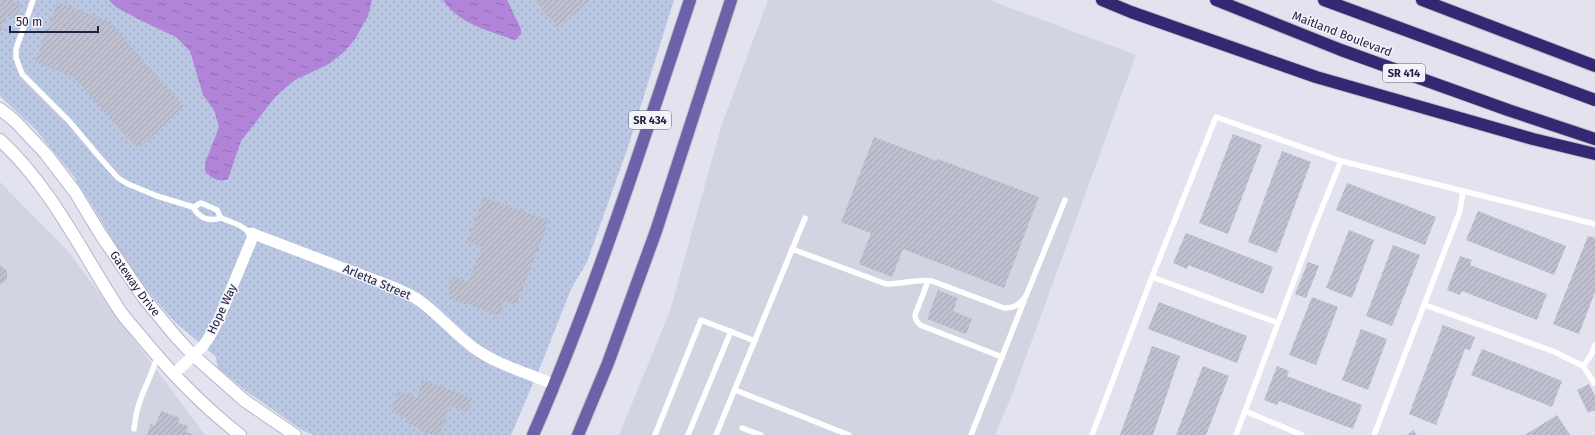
<svg xmlns="http://www.w3.org/2000/svg" width="1595" height="435" font-family="'Fira Sans',sans-serif">
<defs>
<pattern id="grass-dots" width="8" height="8" patternUnits="userSpaceOnUse"><rect width="8" height="8" fill="#b9c7e2"/><path d="M2 2h.1M6 6h.1" fill="none" stroke="#9fabc3" stroke-width="1.8" stroke-linecap="round"/></pattern>
<pattern id="water-ripples" width="26" height="14" patternUnits="userSpaceOnUse"><rect width="26" height="14" fill="#b284d9"/><path d="M2 4q2-2 4 0t4 0M15 11q2-2 4 0t4 0" fill="none" stroke="#916cb2"/></pattern>
<pattern id="building-hatch" width="6" height="6" patternUnits="userSpaceOnUse"><rect width="6" height="6" fill="#bebfcf"/><path d="M-1 1l2-2M0 6l6-6M5 7l2-2" fill="none" stroke="#a3a4b3"/></pattern>
</defs>
<rect width="100%" height="100%" fill="#e2e3ee"/>
<g fill="#d3d4e2">
<path d="M768 0H989L1136 55 1012 395 995 435H619L670 311 721 127Z"/>
<path d="M0 182 68 251 205 435H0Z"/>
</g>
<path fill="url(#grass-dots)" d="M0 0H674L627 150 587 262 571 289 545 355 511 435H313L302 430 246 391 218 368 216 357 175 322 145 288 127 264 90 202 81 190 75 178 36 130 0 96Z"/>
<g fill="url(#water-ripples)">
<path d="M109 0H372L368 16 355 39 345 51 329 64 295 80 276 96 241 141 228 179C219 183 211 178 205 171V163L219 127 214 110 203 95 190 51 176 37 140 20 116 7Z"/>
<path d="M443 0H507L521 29V34L515 40C489 31 459 24 443 0Z"/>
</g>
<g fill="url(#building-hatch)">
<path d="M0 0H13V2L21 5 16 19 7 15 0 34Z"/>
<path d="M535 0H590L558 28Z"/>
<path d="M58 2 110 22 184 107 138 149 72 76 35 62Z"/>
<path d="M1233 134 1262 145 1228 234 1199 223Z"/>
<path d="M874 137 937 161 938 159 1039 197 1004 288 903 249 892 277 859 264 871 233 841 222Z"/>
<path d="M1282 151 1311 162 1277 253 1248 242Z"/>
<path d="M1347 183 1436 217 1425 245 1336 210Z"/>
<path d="M484 197 549 221 516 305 505 300 499 316 466 303V305L452 299 448 291 453 276 468 282 482 247 467 241Z"/>
<path d="M1478 211 1566 246 1554 275 1466 240Z"/>
<path d="M1349 230 1374 240 1352 298 1326 288Z"/>
<path d="M1186 233 1273 267 1263 294 1188 265 1187 269 1173 263Z"/>
<path d="M1588 236 1595 238V292L1579 334 1553 324Z"/>
<path d="M1393 245 1420 255 1392 326 1366 316Z"/>
<path d="M1460 256 1472 260 1470 265 1547 294 1537 320 1462 291 1460 295 1447 290Z"/>
<path d="M1308 262 1319 266 1306 298 1295 294Z"/>
<path d="M0 265 7 271V279L0 285Z"/>
<path d="M938 290 958 298 953 311 972 319 966 334 927 319Z"/>
<path d="M1312 297 1338 307 1316 365 1289 355Z"/>
<path d="M1159 302 1247 336 1237 363 1148 329Z"/>
<path d="M1443 325 1475 337 1470 350 1465 349 1436 425 1409 414Z"/>
<path d="M1361 329 1387 339 1368 390 1342 380Z"/>
<path d="M1152 346 1180 356 1153 435H1120Z"/>
<path d="M1482 349 1562 381 1552 407 1471 375Z"/>
<path d="M1203 366 1229 376 1206 435H1176Z"/>
<path d="M1277 366 1289 371 1287 376 1362 405 1353 429 1279 401 1277 405 1264 400Z"/>
<path d="M423 380 472 398 467 412 450 406 439 435H432L419 430V428L406 423 408 418 390 411 398 391 417 398Z"/>
<path d="M1589 384 1595 396V410L1588 413 1577 390Z"/>
<path d="M161 411 180 418 178 423 188 426 186 432 195 435H147L151 424 155 426Z"/>
<path d="M1557 415 1570 435H1525Z"/>
<path d="M1413 430 1417 435H1407Z"/>
</g>
<g fill="none" stroke-linecap="round" stroke-linejoin="round">
<g stroke="#b5b4cf" stroke-width="14">
<g id="secondary">
<path id="s1" d="M0 109 15 121 46 154 75 192 101 235 144 298 177 338 193 355 245 401 295 435"/>
<path d="M0 140C52 188 82 253 120 311 127 321 136 330 143 339 172 374 204 407 240 435"/>
</g>
</g>
<g stroke="#c2c1ca" stroke-width="14">
<g id="primary">
<path d="M533 435C595 293 641 147 690 0"/>
<path d="M578 435 608 363 656 231 731 0"/>
</g>
</g>
<g stroke="#c2c1ca" stroke-width="14">
<g id="highway">
<path d="M1102 0 1131 12 1316 77 1533 139 1595 154"/>
<path d="M1216 0 1341 50 1508 110 1595 139"/>
<path d="M1324 0 1595 100"/>
<path d="M1422 0 1595 66"/>
</g>
</g>
<g stroke="#fff" stroke-width="5.5">
<path d="M33 0 16 49V58L22 74 70 122 101 159 118 178 128 184 157 196 193 207"/>
<path d="M1463 191 1595 224"/>
<path d="M221 218 217 210 201 203 193 207C199 218 209 222 221 218L239 225 251 233"/>
<path d="M792 249 886 284C902 284 916 279 932 281L1004 308C1015 308 1019 305 1026 296L1065 200"/>
<path d="M1152 277 1278 323"/>
<path d="M928 281 915 315 916 320 920 325 1002 357"/>
<path d="M1425 305 1555 352 1583 366 1595 384"/>
<path d="M1583 366 1591 355 1595 345"/>
<path d="M735 390 849 435"/>
<path d="M1245 411 1302 435"/>
<path d="M742 428 761 435"/>
<path d="M134 429C135 422 136 414 138 407 143 389 153 374 157 356"/>
<path d="M655 435 701 320 755 341"/>
<path d="M688 435 731 331"/>
<path d="M716 435 805 218"/>
<path d="M971 435 1024 301"/>
<path d="M1092 435 1152 277 1216 117 1341 161 1463 191 1460 211 1374 435"/>
<path d="M1236 435 1313 230 1341 161"/>
</g>
<g stroke="#fff" stroke-width="11">
<path d="M251 233 393 287C402 291 412 295 420 301 439 315 455 334 474 348 497 365 528 373 555 385"/>
<path d="M174 374 203 346 208 339 218 321 254 234"/>
</g>
<use href="#secondary" stroke="#fff" stroke-width="12"/>
<use href="#primary" stroke="#6b62a9" stroke-width="12"/>
<use href="#highway" stroke="#352872" stroke-width="12"/>
</g>
<g text-anchor="middle" dominant-baseline="central" stroke-width="3" stroke-linejoin="round" paint-order="stroke">
<g fill="#f3f4fa" stroke="#626079" stroke-width="1">
<rect x="1383" y="64" width="42" height="18" rx="3"/>
<rect x="629" y="111" width="42" height="18" rx="3"/>
</g>
<g font-size="11" font-weight="bold" fill="#242042">
<text x="1404" y="73">SR 414</text>
<text x="650" y="120">SR 434</text>
</g>
<g font-size="12" fill="#242042" stroke="#f3f4fa">
<text transform="translate(1342 34) rotate(21)">Maitland Boulevard</text>
<text transform="translate(377 282) rotate(23)">Arletta Street</text>
<text stroke="none"><textPath href="#s1" startOffset="222">Gateway Drive</textPath></text>
<text transform="translate(222 309) rotate(-65)">Hope Way</text>
</g>
</g>
<path d="M10 26v6h88v-6" fill="none" stroke="#242042" stroke-width="2"/>
<text x="16" y="26" font-size="12" fill="#242042" stroke="#f3f4fa" stroke-width="3" paint-order="stroke">50 m</text>
</svg>
